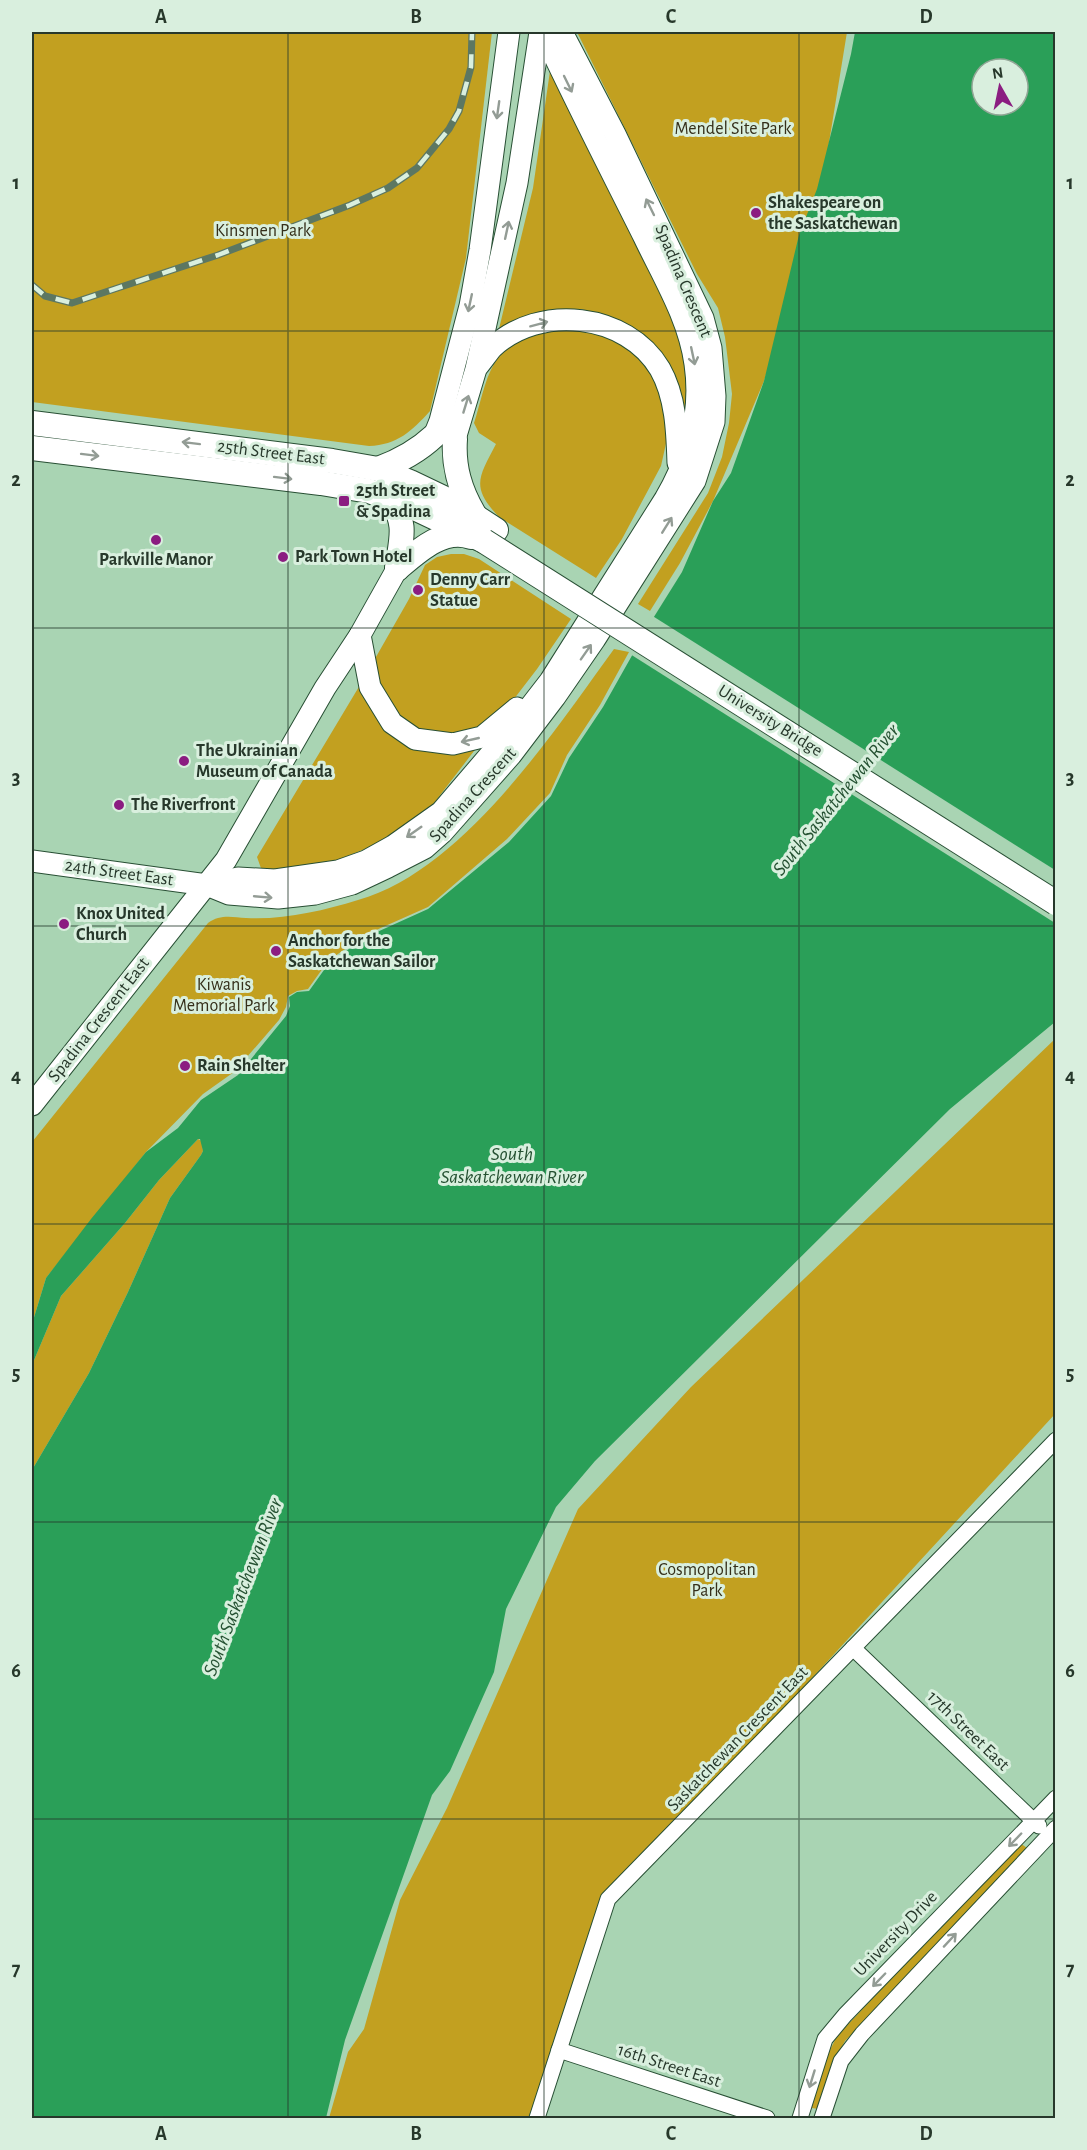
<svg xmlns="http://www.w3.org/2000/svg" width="1087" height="2150" font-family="'Alegreya Sans',sans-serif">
<rect width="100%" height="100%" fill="#a9d4b3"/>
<g fill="#c2a020">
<path d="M32 32H492L466 258 430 411C412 431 397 445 369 446L32 402Z"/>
<path d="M577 32H847L820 198 764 381 713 501 680 563 650 611 638 604 708 493 722 457 729 423 732 394 725 337 718 308 697 274Z"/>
<path d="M550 71 673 320 686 366 688 402 684 420 631 327 613 318 581 309 548 311 522 319 498 333 533 188Z"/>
<path d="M550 328H590L636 352 661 388 667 439 661 466 622 539 596 578 499 517C470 487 479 477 496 444L479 433 474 423C480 405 484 381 494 364 505 344 530 335 550 328Z"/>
<path d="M451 554H464L479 559 571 619 537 669 431 807 385 841 335 861 262 871 257 857 360 685 409 599 425 565 437 557Z"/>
<path d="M614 649 629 652 600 705 567 755 550 793 507 839 428 907 365 935 328 961 308 989 297 991 288 996 286 1007 279 1020 234 1072 203 1094 146 1152 46 1278 32 1324V1142L208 923C220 914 232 917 246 918 284 920 322 911 358 900 463 870 552 734 614 649Z"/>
<path d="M1055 1039V1414L607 1901 535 2118H329L348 2052 364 2029 400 1900 447 1808 578 1509 691 1387Z"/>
<path d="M198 1139 202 1141 203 1151 201 1155 170 1198 128 1292 89 1373 32 1470V1365L61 1296 125 1223 159 1180Z"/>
<path d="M1020 1843 1027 1848 1028 1850 845 2041 836 2058 818 2109 812 2108 810 2105 825 2060 837 2036Z"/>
</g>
<path fill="#2a9f58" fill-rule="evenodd" d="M855 32H1055V1022L950 1109 595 1461 556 1507 506 1609 494 1672 450 1771 432 1795 345 2040 326 2118H32V1470L89 1373 128 1292 170 1198 201 1155 203 1151 200 1139H198L159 1180 125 1223 61 1296 32 1365V1324L46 1278 91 1219 146 1152 178 1128 201 1100 238 1075 286 1016 290 1006 289 997 297 992 309 991 329 963 366 937 428 909 509 842 551 796 569 758 603 707 652 620 682 572 713 501 731 473 764 381 799 235 817 189 851 54ZM982 69H1018V105H982Z"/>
<path fill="#a9d4b3" d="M651 615 1055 870V923L630 654Z"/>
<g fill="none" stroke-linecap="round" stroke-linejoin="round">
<g stroke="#284f34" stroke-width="17">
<g id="street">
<path d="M853 1648 1039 1826"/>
<path d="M559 2050 767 2118"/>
<path d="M537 2118 608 1899 1056 1440"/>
<path d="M800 2118 825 2039 845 2015 1056 1798"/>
<path d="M822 2118 841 2061 862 2034 1056 1828"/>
</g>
</g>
<g stroke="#284f34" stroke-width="23">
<g id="secondary">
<path d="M478 366C483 360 487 354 492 348 539 303 627 313 660 369 676 397 677 432 678 463"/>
<path d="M434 436 440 421 470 306 480 250 509 32"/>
<path d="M455 439 476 369 517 183 540 32"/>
<path d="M360 635 370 687 392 723 415 739 453 744 482 737 517 708"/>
<path d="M32 861 207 885 229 894 278 898 315 894 352 884 388 867 425 848 442 833 511 755 555 697 595 639 695 481 714 422 715 396 711 348 703 318 615 134 562 32"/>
<path d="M207 885 238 878 275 880 338 871 366 861 393 846 441 812 519 721 550 681 665 499C689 458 702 412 695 364 689 319 663 277 644 237 610 169 575 101 543 32"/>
<path d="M32 1105 226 860 325 688 360 635 397 569"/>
</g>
</g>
<g stroke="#284f34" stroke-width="26">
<g id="primary">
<path d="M32 423 332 461 378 469 410 482 456 504 496 530"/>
<path d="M455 439C453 467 460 490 474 514"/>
<path d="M32 448 321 483 369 491 408 505 484 541"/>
<path d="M378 469C400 461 417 452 434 436"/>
<path d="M390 498C408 525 401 538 397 569"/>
<path d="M397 569C417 552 443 527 471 537"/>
</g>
</g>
<use href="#street" stroke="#fff" stroke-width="15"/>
<use href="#secondary" stroke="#fff" stroke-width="21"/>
<use href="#primary" stroke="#fff" stroke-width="24"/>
<g stroke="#5c7762" stroke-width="7">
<path id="rail" d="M32 285 45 296 72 303 218 255 350 205 388 188 417 168 449 129 459 111 471 67 472 32"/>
</g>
<use href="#rail" stroke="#d9efde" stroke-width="4.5" stroke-dasharray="14" stroke-linecap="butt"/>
<g stroke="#284f34" stroke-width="26" stroke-linecap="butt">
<path id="primary-bridge" d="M484 541 1056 903"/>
</g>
<use href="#primary-bridge" stroke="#fff" stroke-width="24"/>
</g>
<defs><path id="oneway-shaft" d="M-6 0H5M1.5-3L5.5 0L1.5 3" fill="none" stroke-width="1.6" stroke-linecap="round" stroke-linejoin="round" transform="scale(1.5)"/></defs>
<g stroke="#939c95">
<use href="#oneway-shaft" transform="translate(568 84) rotate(64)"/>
<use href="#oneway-shaft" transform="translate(498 110) rotate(98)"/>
<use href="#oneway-shaft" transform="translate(650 207) rotate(-116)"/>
<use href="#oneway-shaft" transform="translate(507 230) rotate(-78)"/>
<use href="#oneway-shaft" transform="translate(470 303) rotate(102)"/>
<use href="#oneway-shaft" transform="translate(539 324) rotate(-15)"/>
<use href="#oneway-shaft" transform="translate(693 356) rotate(78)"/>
<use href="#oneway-shaft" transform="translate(466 404) rotate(-73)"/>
<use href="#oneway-shaft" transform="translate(191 443) rotate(-173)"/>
<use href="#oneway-shaft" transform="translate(90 455) rotate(7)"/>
<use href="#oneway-shaft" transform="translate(283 478) rotate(7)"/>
<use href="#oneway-shaft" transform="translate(667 525) rotate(-58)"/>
<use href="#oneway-shaft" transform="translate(586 652) rotate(-55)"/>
<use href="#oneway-shaft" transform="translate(470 740) rotate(167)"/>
<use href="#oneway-shaft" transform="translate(414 832) rotate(145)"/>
<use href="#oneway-shaft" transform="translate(263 897) rotate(5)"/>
<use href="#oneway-shaft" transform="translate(1015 1840) rotate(134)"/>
<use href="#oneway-shaft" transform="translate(950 1940) rotate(-47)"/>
<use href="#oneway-shaft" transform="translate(879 1980) rotate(134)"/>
<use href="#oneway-shaft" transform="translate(812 2079) rotate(107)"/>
</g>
<path fill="none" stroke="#27382b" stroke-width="1.5" stroke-opacity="0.55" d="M288 32V2118M544 32V2118M799 32V2118M32 331H1056M32 628H1056M32 926H1056M32 1224H1056M32 1522H1056M32 1819H1056"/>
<g fill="#8b1d81" stroke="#d9efde" stroke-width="2">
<circle cx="756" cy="213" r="6"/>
<rect x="338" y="495" width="12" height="12" rx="3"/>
<circle cx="156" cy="540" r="6"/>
<circle cx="283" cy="557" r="6"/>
<circle cx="418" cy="590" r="6"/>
<circle cx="184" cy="761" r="6"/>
<circle cx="119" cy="805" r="6"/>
<circle cx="64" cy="924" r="6"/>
<circle cx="276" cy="951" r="6"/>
<circle cx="185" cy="1066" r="6"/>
</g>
<g text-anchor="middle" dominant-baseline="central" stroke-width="6" stroke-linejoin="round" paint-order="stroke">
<g font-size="18" fill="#352f1a" stroke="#d9efde">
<text x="733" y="129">Mendel Site Park</text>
<text x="263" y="231">Kinsmen Park</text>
<text x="224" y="985">Kiwanis<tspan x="224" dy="21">Memorial Park</tspan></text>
<text x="707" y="1570">Cosmopolitan<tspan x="707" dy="21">Park</tspan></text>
</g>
<g font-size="18" font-weight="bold" fill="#27382b" stroke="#d9efde" text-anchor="start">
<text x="768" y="203">Shakespeare on<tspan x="768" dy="21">the Saskatchewan</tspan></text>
<text x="356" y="491">25th Street<tspan x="356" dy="21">&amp; Spadina</tspan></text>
<text x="295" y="557">Park Town Hotel</text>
<text x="156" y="560" text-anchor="middle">Parkville Manor</text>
<text x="430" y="580">Denny Carr<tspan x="430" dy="21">Statue</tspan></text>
<text x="196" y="751">The Ukrainian<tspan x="196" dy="21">Museum of Canada</tspan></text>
<text x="131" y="805">The Riverfront</text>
<text x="76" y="914">Knox United<tspan x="76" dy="21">Church</tspan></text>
<text x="288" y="941">Anchor for the<tspan x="288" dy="21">Saskatchewan Sailor</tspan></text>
<text x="197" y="1066">Rain Shelter</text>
</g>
<g font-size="18" fill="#27382b" stroke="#d9efde">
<text transform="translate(683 281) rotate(67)">Spadina Crescent</text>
<text transform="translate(271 453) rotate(7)">25th Street East</text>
<text transform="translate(770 721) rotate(32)">University Bridge</text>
<text transform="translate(473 795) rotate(-48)">Spadina Crescent</text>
<text transform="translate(119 873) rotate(8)">24th Street East</text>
<text transform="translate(99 1020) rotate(-52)">Spadina Crescent East</text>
<text transform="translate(968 1731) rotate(44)">17th Street East</text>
<text transform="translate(738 1739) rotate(-46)">Saskatchewan Crescent East</text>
<text transform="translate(896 1934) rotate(-46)">University Drive</text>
<text transform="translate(669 2066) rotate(18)">16th Street East</text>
</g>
<g font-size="20" font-style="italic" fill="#255132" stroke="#d9efde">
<text transform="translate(836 800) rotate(-51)">South Saskatchewan River</text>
<text x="512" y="1154">South<tspan x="512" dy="23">Saskatchewan River</tspan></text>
<text transform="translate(243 1587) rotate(-69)">South Saskatchewan River</text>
</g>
</g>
<rect width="1087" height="2150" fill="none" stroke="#d9efde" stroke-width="66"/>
<g transform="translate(1000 87) rotate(351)"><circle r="28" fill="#d9efde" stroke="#92a696" stroke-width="1.5"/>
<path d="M0-4.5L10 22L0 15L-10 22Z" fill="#8b1d81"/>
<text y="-9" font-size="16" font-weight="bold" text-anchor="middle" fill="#27382b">N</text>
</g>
<rect x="33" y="33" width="1021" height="2084" fill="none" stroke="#27382b" stroke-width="2"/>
<g font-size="20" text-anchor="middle" font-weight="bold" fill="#27382b">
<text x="161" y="23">A</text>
<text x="416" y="23">B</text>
<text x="671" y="23">C</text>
<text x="926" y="23">D</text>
<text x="16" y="189">1</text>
<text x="1070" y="189">1</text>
<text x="16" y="486">2</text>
<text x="1070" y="486">2</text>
<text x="16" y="784">3</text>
<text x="1070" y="784">3</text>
<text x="16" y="1082">4</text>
<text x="1070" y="1082">4</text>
<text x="16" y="1380">5</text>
<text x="1070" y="1380">5</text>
<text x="16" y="1677">6</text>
<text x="1070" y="1677">6</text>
<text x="16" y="1975">7</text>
<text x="1070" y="1975">7</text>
<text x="161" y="2140">A</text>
<text x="416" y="2140">B</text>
<text x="671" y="2140">C</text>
<text x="926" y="2140">D</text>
</g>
</svg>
